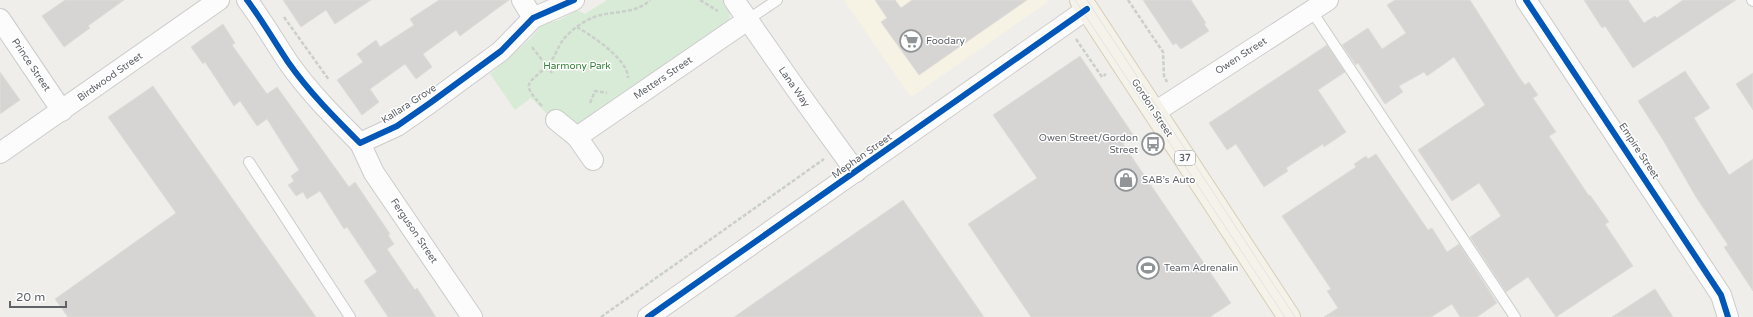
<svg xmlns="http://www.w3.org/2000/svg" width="1753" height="317" font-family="'Varela Round',sans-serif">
<rect width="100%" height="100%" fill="#efeeea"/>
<path fill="#f7f3e4" d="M844 0H1047L1048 2 911 97Z"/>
<path fill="#d8ebd6" d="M607 0H727L731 7 729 21 577 127 549 116 531 98 515 110 490 74 530 39 542 25 559 20 577 10 585 14Z"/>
<g fill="#d6d5d3" stroke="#deddd9">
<path d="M65 0H124L88 26 90 28 64 47 42 16Z"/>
<path d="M283 0H371L335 24 326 10 301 27Z"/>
<path d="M439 0H509L460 36 456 30 423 54 432 67 416 79 405 64 370 89 379 102 362 115 337 80 363 62 357 54 376 40 380 47 414 25 410 19Z"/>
<path d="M875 0H895L901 8 912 0H1027L919 75 881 22 887 18Z"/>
<path d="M1143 0H1191L1206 23 1204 24 1209 31 1181 49 1176 43 1173 45Z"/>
<path d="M1395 0H1470L1519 77 1525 85 1529 82 1538 95 1533 98 1556 132 1549 136 1589 196 1590 195 1609 222 1605 224 1633 266 1556 317 1528 277 1506 292 1470 237 1501 216 1479 183 1452 201 1418 150 1485 105 1454 57 1427 76 1424 72 1399 86 1403 92 1385 104 1358 63 1356 65 1342 45 1368 28 1382 49 1406 33 1387 5Z"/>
<path d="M1584 0H1628L1644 23 1655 16 1657 18 1683 0H1736L1633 68 1605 26 1602 28Z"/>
<path d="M223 24 235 43 232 45 267 94 277 87 349 187 355 182 390 234 388 235 394 244 387 249 415 290 417 288 436 317H388L364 281 377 272 347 227 344 229 320 191 307 199 303 192 296 196 288 185 294 181 291 176 299 170 267 119 257 126 240 101 234 106 205 62 203 64 191 47Z"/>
<path d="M1327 45 1345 72 1318 90 1346 132 1324 147 1323 144 1286 168 1288 171 1264 187 1236 144 1227 150 1209 123Z"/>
<path d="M1080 56 1134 136 1123 144 1231 303 1210 317H1031L968 224 1037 178 993 115Z"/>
<path d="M1685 71 1710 108 1694 118 1729 175 1753 159V291L1724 247 1728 245 1696 197 1663 140 1638 101Z"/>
<path d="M0 72 20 100 0 114Z"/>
<path d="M1753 73V110L1736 84Z"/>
<path d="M153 86 316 317H68L55 299 176 213 108 117Z"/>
<path d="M1376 154 1428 230 1432 228 1447 252 1459 244 1497 303 1477 317H1460L1452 304 1431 317H1324L1338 308 1327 291 1331 289 1282 216 1356 167 1354 164 1366 156 1368 159Z"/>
<path d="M903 200 984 317H734Z"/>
<path d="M1655 289 1673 317H1612Z"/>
</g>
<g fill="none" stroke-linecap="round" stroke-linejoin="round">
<g stroke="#cbcccc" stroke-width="12">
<g id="lane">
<path d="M1752 0 1753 1"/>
<path d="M1311 10 1515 317"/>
<path d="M749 19 777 0"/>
<path d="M249 162 350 317"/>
</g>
</g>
<g stroke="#cbcccc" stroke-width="22">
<g id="street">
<path d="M247 0C262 20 274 41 288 62 309 92 334 117 360 143L397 126 430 103 501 51 533 18 574 0"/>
<path d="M522 0 533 18"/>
<path d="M734 0 796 89 856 172"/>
<path d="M1526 0 1721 295 1728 317"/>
<path d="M0 19 62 111"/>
<path d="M1155 112 1328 0"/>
<path d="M556 120 577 137 593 160"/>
<path d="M577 137 749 19"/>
<path d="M360 143 374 173 472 317"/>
<path d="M0 153 219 0"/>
<path d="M648 317 1087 9"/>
</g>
</g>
<g stroke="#d7ceb8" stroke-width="24">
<path id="primary" d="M1081 0 1289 317"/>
</g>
<g stroke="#cacfcc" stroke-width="2.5" stroke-dasharray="4 2" stroke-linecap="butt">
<path d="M700 0 718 11"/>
<path d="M1128 0 1163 52 1164 76 1167 82"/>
<path d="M284 17 329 80"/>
<path d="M577 27C592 36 628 59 628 78"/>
<path d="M1076 39 1102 77 1106 74"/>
<path d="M532 47 552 73"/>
<path d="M590 103 595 91 607 93"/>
<path d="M542 106C520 82 528 85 547 66 554 60 557 48 563 40 570 31 582 22 592 18 609 10 636 15 650 0"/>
<path d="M601 317 824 159"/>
</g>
<use href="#lane" stroke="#fdfcfc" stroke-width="10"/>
<use href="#street" stroke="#fdfcfc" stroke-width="20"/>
<use href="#primary" stroke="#f4f2e9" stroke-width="22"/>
<g stroke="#e4e4e4" stroke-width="1">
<path d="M1075 0 1285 317"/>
<path d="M1087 0 1295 317"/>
</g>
<g stroke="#fff" stroke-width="8">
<g id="cycleway">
<path d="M247 0C262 20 274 41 288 62 309 92 334 117 360 143L397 126 430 103 501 51 533 18 574 0"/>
<path d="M1526 0 1721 295 1728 317"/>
<path d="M648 317 1087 9"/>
</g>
</g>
<use href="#cycleway" stroke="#0057b8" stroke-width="6"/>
</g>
<defs>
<g id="supermarket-ring" transform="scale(1.15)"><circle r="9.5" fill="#fff" stroke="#919496" stroke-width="1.5"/><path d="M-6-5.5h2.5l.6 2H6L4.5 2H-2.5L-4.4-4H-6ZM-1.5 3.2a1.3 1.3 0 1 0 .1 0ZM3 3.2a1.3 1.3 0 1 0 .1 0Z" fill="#919496"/></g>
<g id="bus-ring" transform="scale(1.15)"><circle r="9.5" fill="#fff" stroke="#919496" stroke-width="1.5"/><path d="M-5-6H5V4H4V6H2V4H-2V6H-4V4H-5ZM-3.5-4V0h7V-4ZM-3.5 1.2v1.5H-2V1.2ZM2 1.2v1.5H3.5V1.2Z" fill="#919496"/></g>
<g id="shop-ring" transform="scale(1.15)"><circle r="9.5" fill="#fff" stroke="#919496" stroke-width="1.5"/><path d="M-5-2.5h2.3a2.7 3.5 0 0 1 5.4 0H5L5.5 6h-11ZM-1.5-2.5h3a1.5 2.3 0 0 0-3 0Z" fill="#919496"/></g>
<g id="stadium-ring" transform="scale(1.15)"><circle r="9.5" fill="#fff" stroke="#919496" stroke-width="1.5"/><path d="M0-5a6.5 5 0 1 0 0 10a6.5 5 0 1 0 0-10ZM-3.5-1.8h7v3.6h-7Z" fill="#919496"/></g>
</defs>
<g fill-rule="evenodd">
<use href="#supermarket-ring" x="911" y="41"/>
<use href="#bus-ring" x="1153" y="144"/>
<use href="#shop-ring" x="1126" y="180"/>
<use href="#stadium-ring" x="1148" y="268"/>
</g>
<g text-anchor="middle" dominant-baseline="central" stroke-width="3" stroke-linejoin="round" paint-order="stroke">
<rect fill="#fff" stroke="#8f9295" stroke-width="1" x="1175" y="151" width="20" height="14" rx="3"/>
<g font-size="9" font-weight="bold" fill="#5f6368">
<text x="1185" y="158">37</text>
</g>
<g font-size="10" fill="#5f6368" stroke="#fff" text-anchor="start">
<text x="926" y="41">Foodary</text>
<text x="1138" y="138" text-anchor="end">Owen Street/Gordon<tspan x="1138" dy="12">Street</tspan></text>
<text x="1142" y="180">SAB’s Auto</text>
<text x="1164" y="268">Team Adrenalin</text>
</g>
<g font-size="10" fill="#5f6368" stroke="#fff">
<text transform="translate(1241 56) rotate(-33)">Owen Street</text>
<text transform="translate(31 65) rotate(56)">Prince Street</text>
<text transform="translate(110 77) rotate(-35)">Birdwood Street</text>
<text transform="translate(663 78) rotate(-34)">Metters Street</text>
<text transform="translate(794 87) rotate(55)">Lana Way</text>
<text transform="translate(409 104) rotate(-33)">Kallara Grove</text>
<text transform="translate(1152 108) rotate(57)">Gordon Street</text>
<text transform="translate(1639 151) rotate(57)">Empire Street</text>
<text transform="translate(862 156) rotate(-35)">Mephan Street</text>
<text transform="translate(414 231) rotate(56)">Ferguson Street</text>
</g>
<g font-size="10" fill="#348238" stroke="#fff">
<text x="577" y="66">Harmony Park</text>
</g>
</g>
<path d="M10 301v6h56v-6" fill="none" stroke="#5f6368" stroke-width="2"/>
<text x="16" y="301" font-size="12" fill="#5f6368" stroke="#ffffff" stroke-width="3" paint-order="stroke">20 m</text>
</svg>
